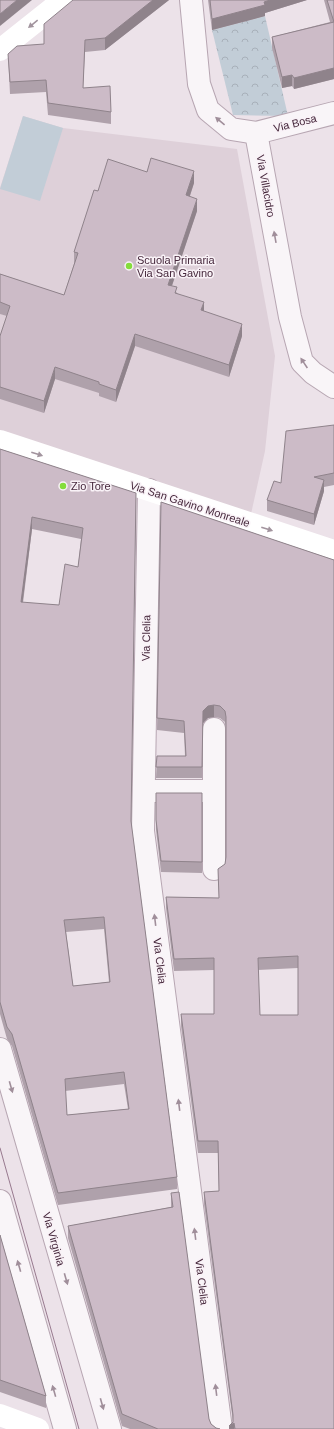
<svg xmlns="http://www.w3.org/2000/svg" width="334" height="1429" font-family="Arial,sans-serif">
<defs>
<pattern id="park-crowns" width="20" height="18" patternUnits="userSpaceOnUse"><rect width="20" height="18" fill="#c2cdd7"/><path d="M2 6a3 3 0 1 1 6 0M12 15a3 3 0 1 1 6 0" fill="none" stroke="#a8b0b9"/></pattern>
</defs>
<rect width="100%" height="100%" fill="#ece2e9"/>
<path fill="#ded0d9" d="M23 116 63 128 237 149 275 356 265 451 249 523 0 442V188Z"/>
<path fill="#c2cdd7" d="M23 116 63 128 40 201 0 189Z"/>
<path fill="url(#park-crowns)" d="M265 16 288 116 233 115 212 30Z"/>
<g fill="none" stroke-linecap="round" stroke-linejoin="round">
<g stroke="#b7a6b2" stroke-width="24">
<g id="street">
<path d="M191 0 199 84 208 110 231 129 256 133 334 113"/>
<path d="M256 133 290 317 302 362 313 373 334 387"/>
<path d="M149 490 143 831 221 1429"/>
<path d="M144 791H214"/>
<path d="M214 869V729"/>
<path d="M0 1049 110 1429"/>
<path d="M0 1201 65 1429"/>
</g>
</g>
<use href="#street" stroke="#f9f5f8" stroke-width="22"/>
<g stroke="#fff" stroke-width="22">
<path d="M0 50 63 0"/>
<path d="M0 441 334 551"/>
<path d="M0 1415 38 1429"/>
</g>
<path stroke="#97798e" stroke-width="1" d="M0 1148 79 1429"/>
</g>
<g fill="#afa1ab" fill-rule="evenodd">
<path d="M73 0H169L105 50 85 52 83 88 111 112V124L48 115 46 92 10 94 8 54 44 44Z"/>
<path d="M208 0H307L265 13V16L212 30Z"/>
<path d="M324 0H334V79L294 89 292 86 282 88 272 48V37L330 22Z"/>
<path d="M147 172 194 183 190 196 197 211 172 286 177 293 242 336 229 377 135 346 116 402 99 396V393L55 379 44 413 0 399V336L7 316 0 314V274L64 295 74 264V252L98 191Z"/>
<path d="M334 425V485L324 487V491L314 525 267 511V500Z"/>
<path d="M0 449 136 493 131 822 177 1177V1189L58 1205 12 1046 7 1039 0 1014ZM32 529 81 539 78 567 59 605 23 603ZM104 929 109 982 73 986 66 932ZM124 1084 128 1109 67 1115 65 1091Z"/>
<path d="M161 502 334 560V1429H229L233 1422 204 1204V1192L219 1191 218 1153H198L181 1026V1014H214V970L174 971 166 908V897L219 898 218 869 225 864 226 857V729L225 722 220 718 214 717 208 718 203 723 202 778H156L157 756H185L184 733 157 730ZM298 968V1015H260L258 970Z"/>
<path d="M156 793 202 862V873L161 872 156 830Z"/>
<path d="M171 1193 209 1419 211 1424 216 1428 220 1429H130L122 1426 68 1238V1226L171 1207Z"/>
<path d="M0 1235 46 1396V1408L0 1392Z"/>
</g>
<g fill="#8f838b">
<path d="M17 0H32L0 26V14Z"/>
<path d="M153 0H169L105 50V38Z"/>
<path d="M270 0H307L265 13V16L212 30V19Z"/>
<path d="M334 68V79L294 89V78Z"/>
<path d="M292 75V86L282 88V77Z"/>
<path d="M194 171V183L186 207V195Z"/>
<path d="M197 199V211L168 297V285Z"/>
<path d="M204 302V314L201 310Z"/>
<path d="M242 324V336L229 377V365Z"/>
<path d="M135 334V346L116 402V390Z"/>
<path d="M55 367V379L44 413V401Z"/>
<path d="M324 480V491L314 525V514Z"/>
<path d="M32 517V529L21 614V602Z"/>
<path d="M214 705V717L208 718 203 723 202 778 203 711 208 706Z"/>
<path d="M234 1423V1429H229V1426Z"/>
</g>
<g fill="#ccbbc7" stroke="#8f838b" fill-rule="evenodd">
<path d="M0 0H17L0 14Z"/>
<path d="M73 0H153L105 38 85 40 83 88 110 86 111 112 48 103 46 80 10 82 8 54 17 46 44 44V24Z"/>
<path d="M210 0H270L264 2 265 5 212 19Z"/>
<path d="M327 0H334V68L294 78 292 75 282 77 272 37 334 22Z"/>
<path d="M151 158 194 171 186 195 197 199 168 285 177 287 175 293 204 302 201 310 242 324 229 365 135 334 116 390 99 384V382L55 367 44 401 0 387V336L10 306 0 302V274L64 295 78 253 74 252 94 190 98 191 108 159 147 172Z"/>
<path d="M334 425V473L314 477 324 480 314 514 267 500 274 481 281 483 286 431Z"/>
<path d="M0 449 136 493 131 821 177 1177 58 1193 12 1034 7 1027 0 1002ZM32 517 83 528 78 567 65 564 59 605 21 602ZM104 917 110 982 73 986 64 920ZM124 1072 129 1109 67 1115 65 1079Z"/>
<path d="M161 502 334 560V1429H235L234 1423 229 1426 233 1422V1415L204 1192 219 1191 218 1141H198L181 1014H214V958L174 959 166 897 219 898 218 869 225 864 226 857V717L225 711 220 706 214 705 208 706 203 711 202 767H156L157 756H186L184 721 157 718ZM298 956V1015H260L258 958Z"/>
<path d="M156 793H202V862L161 861 156 820Z"/>
<path d="M179 1192 209 1419 211 1424 216 1428 220 1429H158L122 1414 68 1226 173 1207 171 1193Z"/>
<path d="M0 1235 46 1396 0 1380Z"/>
</g>
<defs><path id="oneway-solid" d="M-6-.8H1V-3.2L6.5 0L1 3.2V.8H-6Z"/></defs>
<g fill="#a2949e">
<use href="#oneway-solid" transform="translate(33 24) rotate(141)"/>
<use href="#oneway-solid" transform="translate(37 454) rotate(18)"/>
<use href="#oneway-solid" transform="translate(267 529) rotate(18)"/>
</g>
<g fill="#a08e9a">
<use href="#oneway-solid" transform="translate(220 121) rotate(-140)"/>
<use href="#oneway-solid" transform="translate(275 237) rotate(-100)"/>
<use href="#oneway-solid" transform="translate(304 363) rotate(-124)"/>
<use href="#oneway-solid" transform="translate(155 920) rotate(-97)"/>
<use href="#oneway-solid" transform="translate(11 1087) rotate(74)"/>
<use href="#oneway-solid" transform="translate(179 1105) rotate(-97)"/>
<use href="#oneway-solid" transform="translate(195 1234) rotate(-97)"/>
<use href="#oneway-solid" transform="translate(19 1266) rotate(-106)"/>
<use href="#oneway-solid" transform="translate(66 1279) rotate(74)"/>
<use href="#oneway-solid" transform="translate(216 1390) rotate(-97)"/>
<use href="#oneway-solid" transform="translate(54 1391) rotate(-106)"/>
<use href="#oneway-solid" transform="translate(102 1404) rotate(74)"/>
</g>
<g fill="#84dd3b" stroke="#f9f2f7" stroke-width="1.5">
<circle cx="129" cy="266" r="4"/>
<circle cx="63" cy="486" r="4"/>
</g>
<g text-anchor="middle" dominant-baseline="central" stroke-width="3" stroke-linejoin="round" paint-order="stroke">
<g font-size="11" fill="#46283c" stroke="#f9f2f7">
<text transform="translate(295 123) rotate(-14)">Via Bosa</text>
<text transform="translate(266 186) rotate(80)">Via Villacidro</text>
<text transform="translate(190 504) rotate(18)">Via San Gavino Monreale</text>
<text transform="translate(146 638) rotate(-89)">Via Clelia</text>
<text transform="translate(160 961) rotate(83)">Via Clelia</text>
<text transform="translate(54 1239) rotate(74)">Via Virginia</text>
<text transform="translate(202 1282) rotate(83)">Via Clelia</text>
</g>
<g font-size="11" fill="#46283c" stroke="#f9f2f7" text-anchor="start">
<text x="137" y="260">Scuola Primaria<tspan x="137" dy="13">Via San Gavino</tspan></text>
<text x="71" y="486">Zio Tore</text>
</g>
</g>
</svg>
